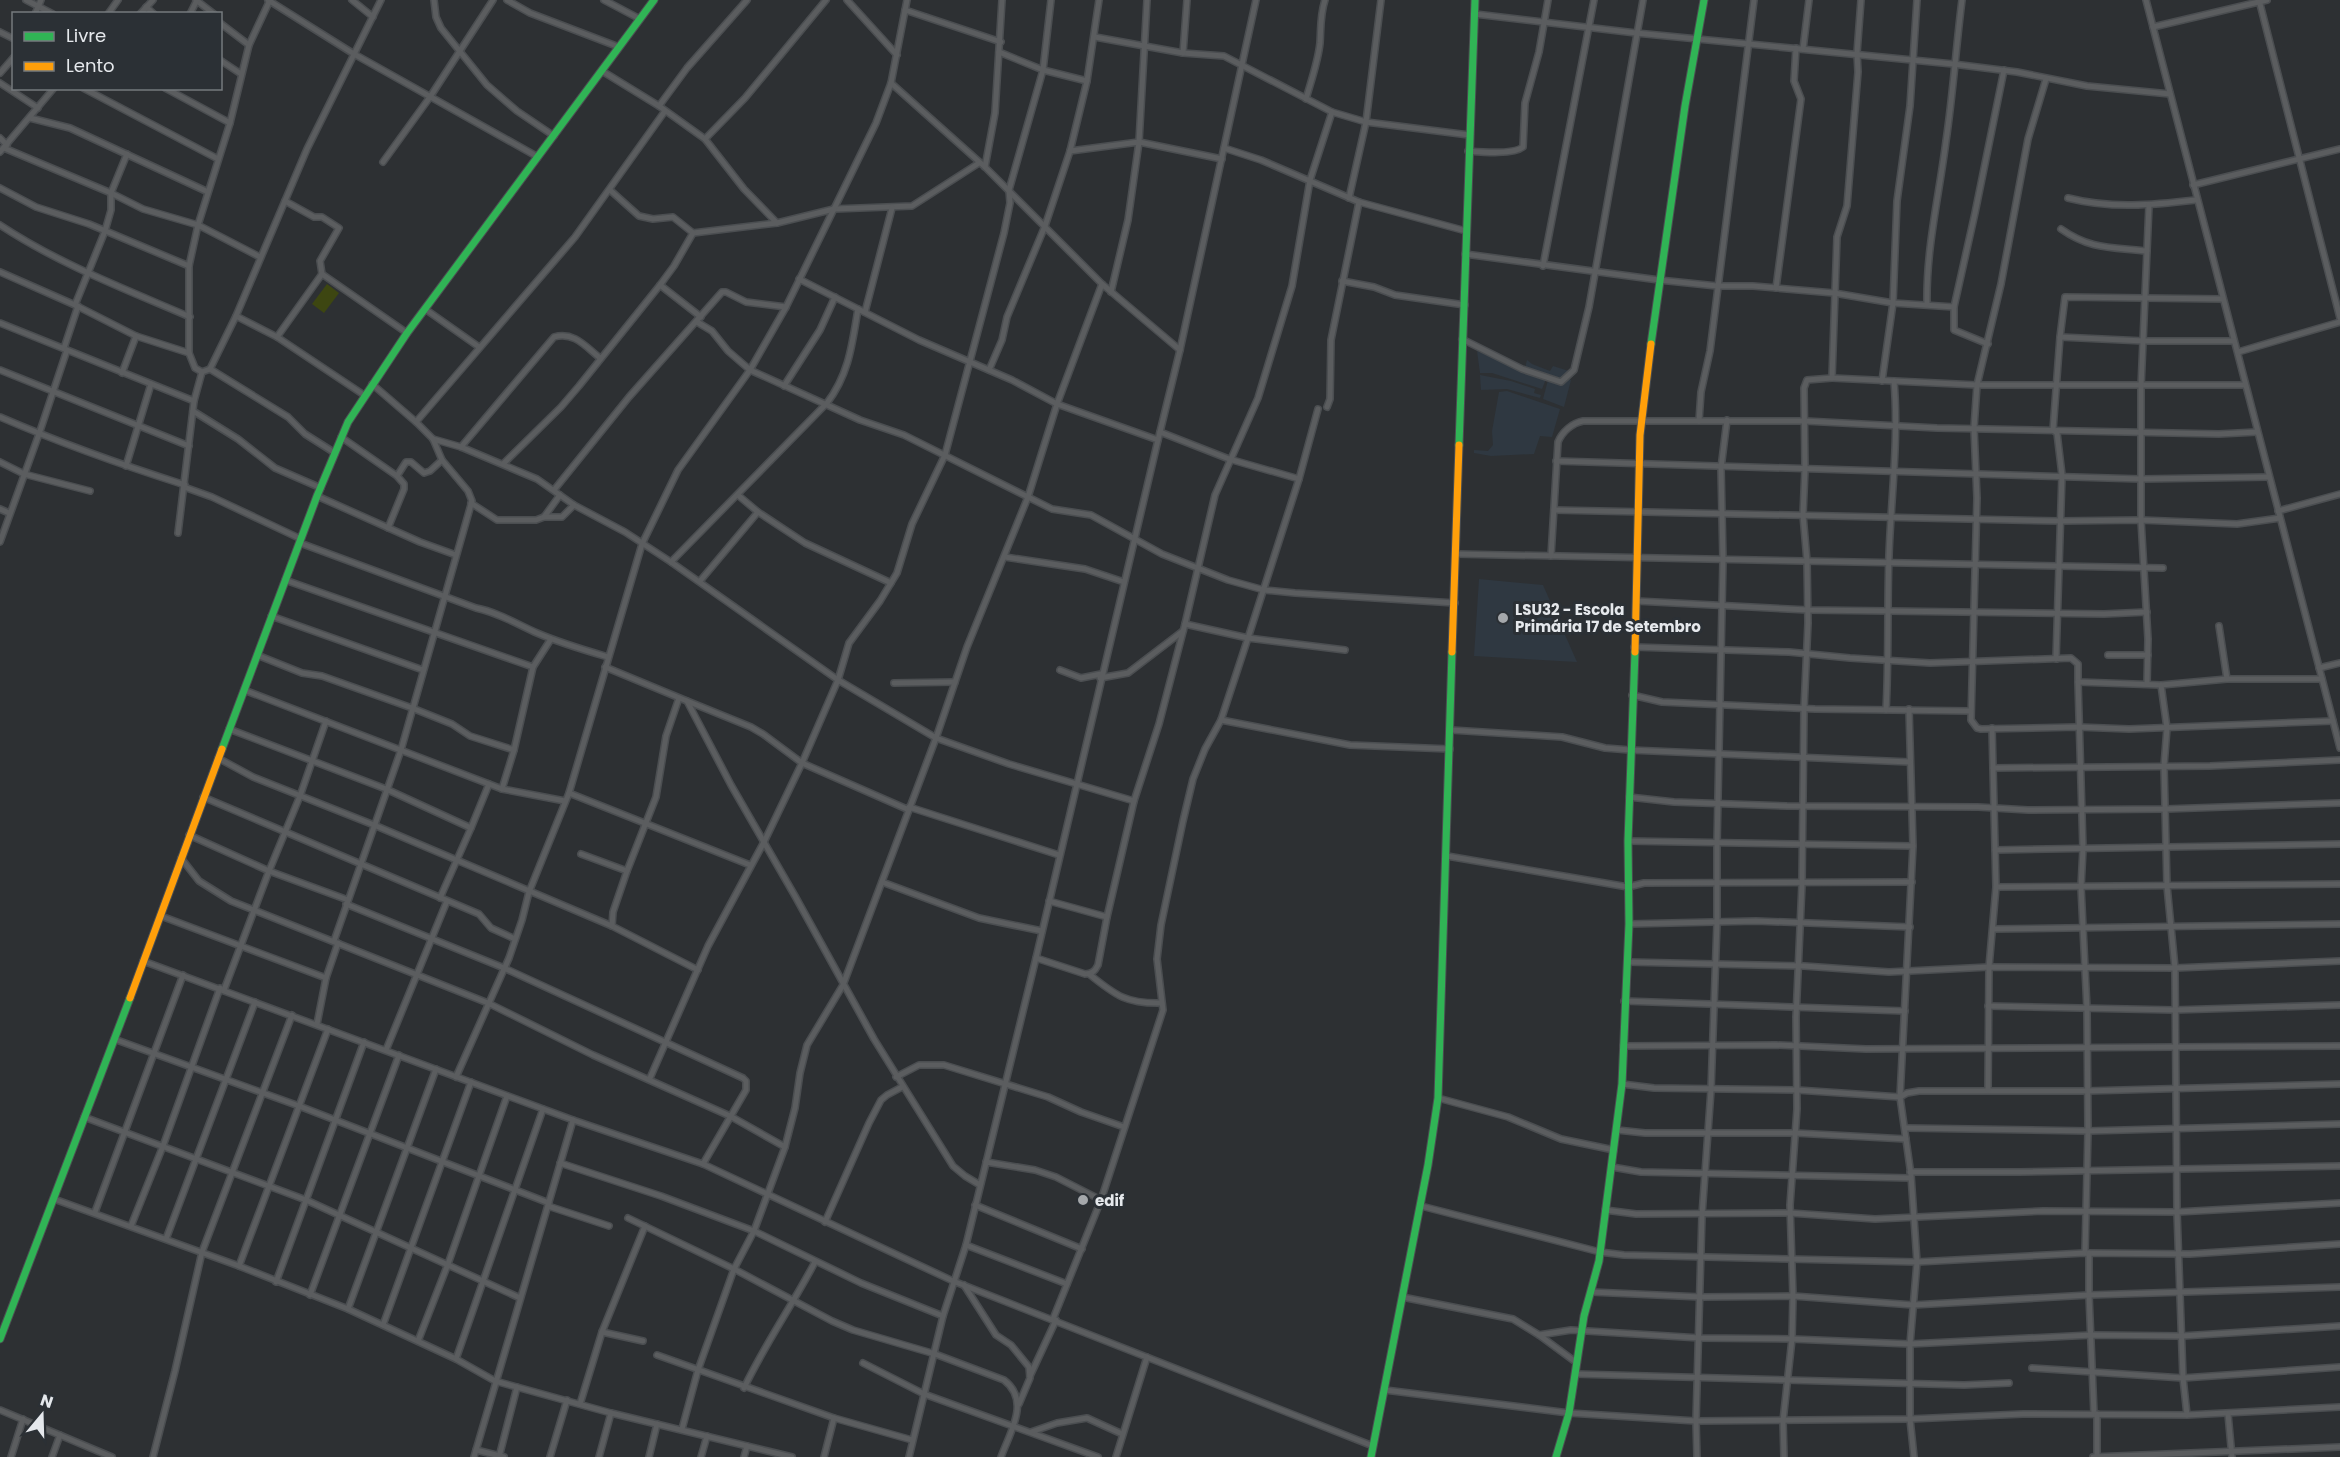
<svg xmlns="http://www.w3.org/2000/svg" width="2340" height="1457" font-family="Poppins,sans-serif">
<rect width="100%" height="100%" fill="#2d3033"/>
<g fill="#2f3841">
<path d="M1477 351 1546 379 1542 389 1492 373H1480Z"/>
<path d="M1527 360 1532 364 1550 371 1553 366 1569 371 1561 380 1525 368Z"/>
<path d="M1480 375 1511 381 1535 389 1534 393 1541 395 1540 398 1507 389 1481 390Z"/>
<path d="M1567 378 1571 380 1564 407 1543 399 1548 380 1561 384Z"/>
<path d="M1507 391 1560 409 1552 437 1540 436 1534 454 1491 456 1474 453V450L1488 451 1493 445 1492 431 1499 392Z"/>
<path d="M1479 579 1543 585 1577 662 1474 656Z"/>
</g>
<path fill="#3d4611" d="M327 284 339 293 324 313 312 304Z"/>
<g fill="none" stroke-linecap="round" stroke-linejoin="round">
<g stroke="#4b4e51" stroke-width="8">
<g id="street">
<path d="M26 0 53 14"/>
<path d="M196 0 214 14"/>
<path d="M268 0 354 54 538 157"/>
<path d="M352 0 373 17"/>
<path d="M434 0 436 17 441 28 487 85 517 111 554 136"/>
<path d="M507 0 530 13 619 47"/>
<path d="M604 0 640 19"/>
<path d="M847 0 897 55"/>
<path d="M1861 0 1857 53 1858 72 1847 206 1837 237 1832 378 1977 385H2244"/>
<path d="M2146 0 2340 748"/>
<path d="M2259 0 2340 318"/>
<path d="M146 7 154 14"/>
<path d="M905 10 1001 42"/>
<path d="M35 14 41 0"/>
<path d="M108 14 118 0"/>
<path d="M140 14 153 0"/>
<path d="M190 14 197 0"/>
<path d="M1475 14 1636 33 1953 64 2017 72 2087 86 2170 94"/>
<path d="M220 23 249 45"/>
<path d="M2153 27 2267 0"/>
<path d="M0 32 14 39"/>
<path d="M1095 37 1183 53 1224 56 1332 112 1366 122 1469 135"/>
<path d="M1803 49 1809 0"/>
<path d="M999 52 1043 70 1087 81"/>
<path d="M1183 53 1187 0"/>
<path d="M220 60 241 74"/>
<path d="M602 71 659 106 705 139 744 189 777 223"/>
<path d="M0 73 14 57"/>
<path d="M2046 79 2028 139 2001 284 1977 385 1974 428 1977 498 1971 720 1977 728 1981 729 2078 727 2129 729 2333 721"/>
<path d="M0 83 38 108"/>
<path d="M891 83 985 167 1102 284 1180 350"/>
<path d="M83 88 218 159"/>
<path d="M165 88 230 123"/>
<path d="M1306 99C1311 81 1318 62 1320 43 1321 28 1320 15 1325 0"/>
<path d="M659 106 687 68 747 0"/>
<path d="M30 118 70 128 208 192"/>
<path d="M0 138 7 145"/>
<path d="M705 139 745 98 826 0"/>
<path d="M4 148 111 193 143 209 198 225 260 257"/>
<path d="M1224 148 1261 160 1359 202 1466 231"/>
<path d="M1070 151 1139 142 1222 159"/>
<path d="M1468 151C1481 152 1513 155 1523 147L1525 103 1539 52 1548 0"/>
<path d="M0 152 54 88"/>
<path d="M383 162 430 97 493 0"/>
<path d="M985 167 995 113 1002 0"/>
<path d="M2193 185 2340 149"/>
<path d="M0 188 36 207 89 224 189 266"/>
<path d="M610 190 639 216 653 219 673 217 693 233 777 223 834 209 912 206 979 163"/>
<path d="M1349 198 1366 122 1381 0"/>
<path d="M2068 198C2111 209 2153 205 2196 200"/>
<path d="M285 201 314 217H322L339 228 320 261 322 274 407 333"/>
<path d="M0 225C59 264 125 289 190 317"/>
<path d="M2061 229C2091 250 2111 247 2147 251"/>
<path d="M1465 254 1659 280 1717 286H1753L1834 293 1893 303 1954 307"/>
<path d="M1543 266 1594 0"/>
<path d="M0 272 75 305 136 336 189 353"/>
<path d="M1342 281 1374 287 1395 295 1465 305"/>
<path d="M660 285 701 317"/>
<path d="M1776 288 1801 99 1794 81 1796 48"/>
<path d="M1111 292 1128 220 1139 142 1147 0"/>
<path d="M1927 304C1926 249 1939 196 1946 141 1953 94 1956 47 1962 0"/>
<path d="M75 305 105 231 111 210V193L127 154"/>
<path d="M425 309 479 347"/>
<path d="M865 312 892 208"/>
<path d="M236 316 277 337 364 395"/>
<path d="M697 322 712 331 728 351 750 370 860 420 904 435 1052 509 1091 515 1162 554 1228 580 1264 590 1295 593 1455 603"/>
<path d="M0 323 194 401"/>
<path d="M277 337 322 274"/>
<path d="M2060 337 2144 341H2234"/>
<path d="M1462 339 1522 369 1561 382 1574 370 1589 307 1643 0"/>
<path d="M1988 344 1954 330V307L1975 213 2004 70"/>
<path d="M64 348 78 306"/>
<path d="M2238 352 2340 322"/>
<path d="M210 369 288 417 305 434 335 453"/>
<path d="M0 370 189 446"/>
<path d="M989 370 1002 340 1007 317 1045 226 1070 151 1087 81 1099 0"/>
<path d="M202 372 195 368 189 353V266L198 225 230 123 249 45 270 0"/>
<path d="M122 373 136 336"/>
<path d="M1882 381 1893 303 1897 201 1910 106 1917 0"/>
<path d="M372 384 416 422"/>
<path d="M784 386 820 330 835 297"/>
<path d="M1327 407 1330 399 1331 340 1359 202"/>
<path d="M193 411 238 439 275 468 321 488"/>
<path d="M0 417C60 443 122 465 185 485"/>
<path d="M1699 421 1701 392 1710 351 1754 0"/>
<path d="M1160 432 1229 459 1299 479"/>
<path d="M341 437 397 476 404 484V489L388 528"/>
<path d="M433 439 461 447 537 479 574 505 625 532 671 562 838 680 936 738 1009 764 1134 801"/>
<path d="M1158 440 1180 350 1256 0"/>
<path d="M461 447 554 337C574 331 586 347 600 358"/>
<path d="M1556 461 2141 479 2269 477"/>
<path d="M0 462 24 474 90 491"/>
<path d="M503 464 561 407 579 386 660 285 674 266 693 233"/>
<path d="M126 466 151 384"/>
<path d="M397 476 406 462H411L424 473 430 471 442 460"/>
<path d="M184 487 212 497 301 539"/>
<path d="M554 490 629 397 722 292H726L746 302 786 307"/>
<path d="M317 496 420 542 456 555"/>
<path d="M471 503 497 520H536L544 517 560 495"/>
<path d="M0 509 9 513"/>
<path d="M1554 510 2060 521 2141 520 2237 524 2280 518"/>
<path d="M2278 511 2340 494"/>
<path d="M758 512 805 543 891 583"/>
<path d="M544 517H562L574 505"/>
<path d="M178 533 194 401 202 372 210 369 236 316 307 149 381 0"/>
<path d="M0 542 39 434 67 350"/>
<path d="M300 543 476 608C497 612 517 624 537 633 560 643 584 650 608 657"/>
<path d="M1456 554 2163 568"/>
<path d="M1551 556 1558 442C1562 432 1572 423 1583 421H1805L1937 428 2219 434 2257 432"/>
<path d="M1005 557 1085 569 1124 582"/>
<path d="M671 562 827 403C849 374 852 345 858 309"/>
<path d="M285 580 533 667"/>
<path d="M700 581 758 512 739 496"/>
<path d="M1636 601 1808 610 1889 611 2104 614 2147 612"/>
<path d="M271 616 423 670"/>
<path d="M1185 624 1248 638 1299 479 1318 409"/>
<path d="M2219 626 2227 679"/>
<path d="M1634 647 1789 652 1850 658 1930 663 2071 658 2078 664V682L2161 685 2227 679H2322"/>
<path d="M257 655 302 673 322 676 412 708 452 724 470 736 514 750"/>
<path d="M2108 655H2148"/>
<path d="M2056 659 2062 475 2057 433 2053 430 2060 337 2065 297 2223 299"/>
<path d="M605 667 687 701 731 785 795 896 874 1039 953 1166 965 1176 980 1185"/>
<path d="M2319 668 2340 663"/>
<path d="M1060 670 1081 678 1101 674"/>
<path d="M1100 678 1128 673 1183 631"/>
<path d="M2078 682 2083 849 2081 887 2087 1009 2088 1131 2085 1253"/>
<path d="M894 683 955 682"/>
<path d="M2147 684 2148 639 2141 520V387L2149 205"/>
<path d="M2161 685 2167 728 2164 766 2167 886 2175 968 2177 1212 2183 1378 2187 1415"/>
<path d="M244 690 502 789 565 801"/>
<path d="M1632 695 1662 702 1815 709 1970 711"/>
<path d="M687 701 751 727 763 734 802 763 909 810"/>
<path d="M1909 709 1913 846 1900 1097 1911 1175 1917 1262 1910 1344V1419L1914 1457"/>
<path d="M1886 710C1889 658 1887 607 1889 555 1891 498 1899 439 1894 381"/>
<path d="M1221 720 1350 745 1450 749"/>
<path d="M229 729 386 789 471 828 440 898"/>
<path d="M1451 730 1562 737 1605 748 1630 750 1910 762"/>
<path d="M218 758 253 777 374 825 612 926 698 970"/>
<path d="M1993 768 2210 766 2340 760"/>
<path d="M502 789 514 750 533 667 551 639"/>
<path d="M569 793 750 865"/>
<path d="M203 797 479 914 491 928 515 939"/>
<path d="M1629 797 1674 802 1787 806 1978 807 2028 810 2166 809 2340 803"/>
<path d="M909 807 1059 855"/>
<path d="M471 828 489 784"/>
<path d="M189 835 269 871 348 900"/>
<path d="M1628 841 1913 846"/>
<path d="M1995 850 2340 844"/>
<path d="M581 854 627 871 656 797 666 736 679 698"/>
<path d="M1447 856 1628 887 1644 883 1912 882"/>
<path d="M181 858 199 881 231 901 488 1003 593 1055 730 1116 785 1147"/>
<path d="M882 882 979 918 1042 931"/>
<path d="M1996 887 2340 884"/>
<path d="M1049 901 1107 917"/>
<path d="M346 904 504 968 743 1078 746 1081V1090L703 1164"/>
<path d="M161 916 326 978"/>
<path d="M1629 924 1756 921 1910 927"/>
<path d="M612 926 613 912 627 871"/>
<path d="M1994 929 2340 924"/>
<path d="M334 941 401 750 472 501 468 491 442 460 433 439 416 422 575 237 665 111"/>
<path d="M1036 958 1085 974C1092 974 1095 971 1098 965L1107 917 1134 801 1159 724 1185 624 1215 495 1258 398 1292 286 1310 180 1332 112"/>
<path d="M143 961 573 1120 703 1164 953 1281 1373 1446"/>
<path d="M1627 962 1804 966 1889 972 1989 967 2175 968 2340 961"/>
<path d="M1089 974C1116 996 1127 1004 1162 1003"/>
<path d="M224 990 269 871 300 796 326 721"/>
<path d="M1624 1001 1905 1011"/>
<path d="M1988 1006 2174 1010 2340 1005"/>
<path d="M317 1024 326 978 338 943"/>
<path d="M114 1039 299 1106 549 1203"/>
<path d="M1623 1046 1776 1045 1866 1049 2340 1046"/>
<path d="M386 1050 447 901"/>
<path d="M456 1077 509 958 522 920 529 892 569 793 642 544 678 470 750 370 786 307 876 123 891 83 907 0"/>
<path d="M896 1077 919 1065H944L1048 1097 1081 1112 1124 1127"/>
<path d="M650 1078 708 946 764 842 802 763 838 680 849 643 880 601 897 573 912 524 945 455 1004 233 1010 203 1009 190 1043 70 1051 0"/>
<path d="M1622 1084 1654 1088 1797 1090 1900 1097 1907 1093 1919 1091H2086L2340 1084"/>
<path d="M1988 1090 1989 967 1996 887 1992 728"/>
<path d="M1438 1098 1508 1117 1561 1139 1614 1150"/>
<path d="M84 1117 306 1200 520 1298"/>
<path d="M1906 1128 2088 1131 2340 1124"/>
<path d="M1617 1130 1645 1133H1795L1906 1139"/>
<path d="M986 1162 1035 1170 1056 1177 1101 1200"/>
<path d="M560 1163 661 1196 754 1231 861 1283 943 1316"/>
<path d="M1612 1167 1641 1172 1910 1178"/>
<path d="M1910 1172H2019L2340 1166"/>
<path d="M54 1199 239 1266 348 1309 456 1359 495 1381 611 1413 792 1457"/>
<path d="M975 1205 1082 1249"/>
<path d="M548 1206 609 1226"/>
<path d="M1421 1206 1600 1252 1624 1255 1917 1262 2085 1253 2190 1254 2340 1244"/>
<path d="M1605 1210 1636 1214 1790 1213 1875 1219 2043 1211 2177 1212 2340 1203"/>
<path d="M95 1212 183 975"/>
<path d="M628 1218 734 1269 832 1321 853 1330 935 1354 1004 1380C1031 1401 1010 1432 1001 1457"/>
<path d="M825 1222 869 1123 881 1100 887 1095 902 1087"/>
<path d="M131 1226 163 1146 220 988"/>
<path d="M166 1239 255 1002"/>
<path d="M966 1245 1067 1284"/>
<path d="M2089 1253V1295L2094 1414"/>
<path d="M239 1266 328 1029"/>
<path d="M276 1282 364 1042"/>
<path d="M964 1285 996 1335 1011 1345 1029 1367 1030 1378 1019 1404"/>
<path d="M1591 1292 1701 1297 1793 1296 1913 1305 2089 1295 2340 1287"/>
<path d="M310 1295 399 1055"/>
<path d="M1402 1297 1513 1319 1539 1335 1577 1363"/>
<path d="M348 1309 436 1069"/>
<path d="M1053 1319 1101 1200 1163 1010 1157 959 1161 925 1183 821 1193 779 1205 749 1221 720 1248 638 1345 650"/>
<path d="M383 1325 471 1082"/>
<path d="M602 1332 643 1341"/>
<path d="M1539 1335 1571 1330 1700 1338 1792 1339 1910 1344 2092 1335 2182 1336 2340 1326"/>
<path d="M418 1341 448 1264 507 1096"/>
<path d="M657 1355 834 1418 912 1440"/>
<path d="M456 1359 543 1109"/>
<path d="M863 1363 924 1394 1098 1457"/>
<path d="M2032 1368 2183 1378 2340 1367"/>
<path d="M1575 1374 1964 1385 2009 1383"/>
<path d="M1030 1376 1056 1320"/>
<path d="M744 1388C765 1344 793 1304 815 1262"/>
<path d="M1385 1390 1569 1413 1696 1421 1910 1419 2023 1414 2187 1415 2340 1407"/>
<path d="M580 1404 602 1332 645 1226"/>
<path d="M0 1410 112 1457"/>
<path d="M2097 1414V1457"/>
<path d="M2228 1414 2232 1457"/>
<path d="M682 1429 698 1370 734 1269 754 1231 785 1147 795 1108 800 1073 807 1045 843 985 936 738 967 647 1028 497 1057 404 1012 380 919 340 799 279"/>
<path d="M1031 1432 1057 1423 1087 1418 1120 1433"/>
<path d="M476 1450 504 1457"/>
<path d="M11 1457 23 1419"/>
<path d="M52 1457 60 1435"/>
<path d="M153 1457 175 1371 202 1252 292 1015"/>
<path d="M474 1457 573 1120"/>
<path d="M499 1457 517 1387"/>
<path d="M550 1457 567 1400"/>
<path d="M599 1457 611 1413"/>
<path d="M649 1457 657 1424"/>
<path d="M701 1457 707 1436"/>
<path d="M744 1457 747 1446"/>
<path d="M824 1457 834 1418"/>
<path d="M909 1457 943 1316 966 1245 1036 958 1158 440 1057 404 1102 284"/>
<path d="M1116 1457 1147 1357"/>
<path d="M1697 1457 1696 1421 1702 1215 1711 1090 1717 923V844L1723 560 1721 468 1727 420"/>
<path d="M1784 1457 1783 1421 1792 1339 1793 1296 1790 1205 1797 1109 1796 1017 1802 884 1804 709 1808 623 1807 561 1803 515 1805 469 1804 388 1807 380 1832 378"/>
<path d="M2093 1457 2340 1447"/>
</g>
</g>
<g stroke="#4b4e51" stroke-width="9">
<g id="fast">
<path d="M1651 344 1685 106 1704 0"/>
<path d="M1459 445 1475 0"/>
<path d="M222 749 317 496 348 422 407 333 654 0"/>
<path d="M0 1339 130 998"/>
<path d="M1371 1457 1428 1165 1438 1098 1452 652"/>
<path d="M1556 1457 1569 1413 1584 1316 1599 1261 1622 1084 1629 924 1628 841 1635 652"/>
</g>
</g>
<g stroke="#4b4e51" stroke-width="9">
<g id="slow">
<path d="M1452 652 1459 445"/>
<path d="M1635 652 1640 435 1651 344"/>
<path d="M130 998 222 749"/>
</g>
</g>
<use href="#street" stroke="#5b5d5f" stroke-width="5"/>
<use href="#fast" stroke="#30b455" stroke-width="7"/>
<use href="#slow" stroke="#ff9f0a" stroke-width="7"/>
</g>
<g fill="#a5a8ab" stroke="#2b3035" stroke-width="2">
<circle cx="1503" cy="618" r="6"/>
<circle cx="1083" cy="1200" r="6"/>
</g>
<g text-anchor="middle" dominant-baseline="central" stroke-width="6" stroke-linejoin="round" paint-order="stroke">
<g font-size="15" font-weight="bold" fill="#e5e8ec" stroke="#2b3035" text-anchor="start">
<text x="1515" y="609">LSU32 - Escola<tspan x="1515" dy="17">Primária 17 de Setembro</tspan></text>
<text x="1095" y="1200">edif</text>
</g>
</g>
<rect x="12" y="12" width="210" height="78" fill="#2b3035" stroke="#757a7e" stroke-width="1.5"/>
<rect x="24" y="32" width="30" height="9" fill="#30b455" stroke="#757a7e" stroke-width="1.5"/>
<text x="66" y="42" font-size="18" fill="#e5e8ec">Livre</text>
<rect x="24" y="62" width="30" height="9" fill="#ff9f0a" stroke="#757a7e" stroke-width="1.5"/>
<text x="66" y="72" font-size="18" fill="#e5e8ec">Lento</text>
<g transform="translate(42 1415) rotate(19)" stroke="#2b3035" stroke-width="4.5" paint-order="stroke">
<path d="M0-4.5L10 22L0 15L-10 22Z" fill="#e5e8ec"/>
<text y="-9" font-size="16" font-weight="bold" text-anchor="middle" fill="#e5e8ec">N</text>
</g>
</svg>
